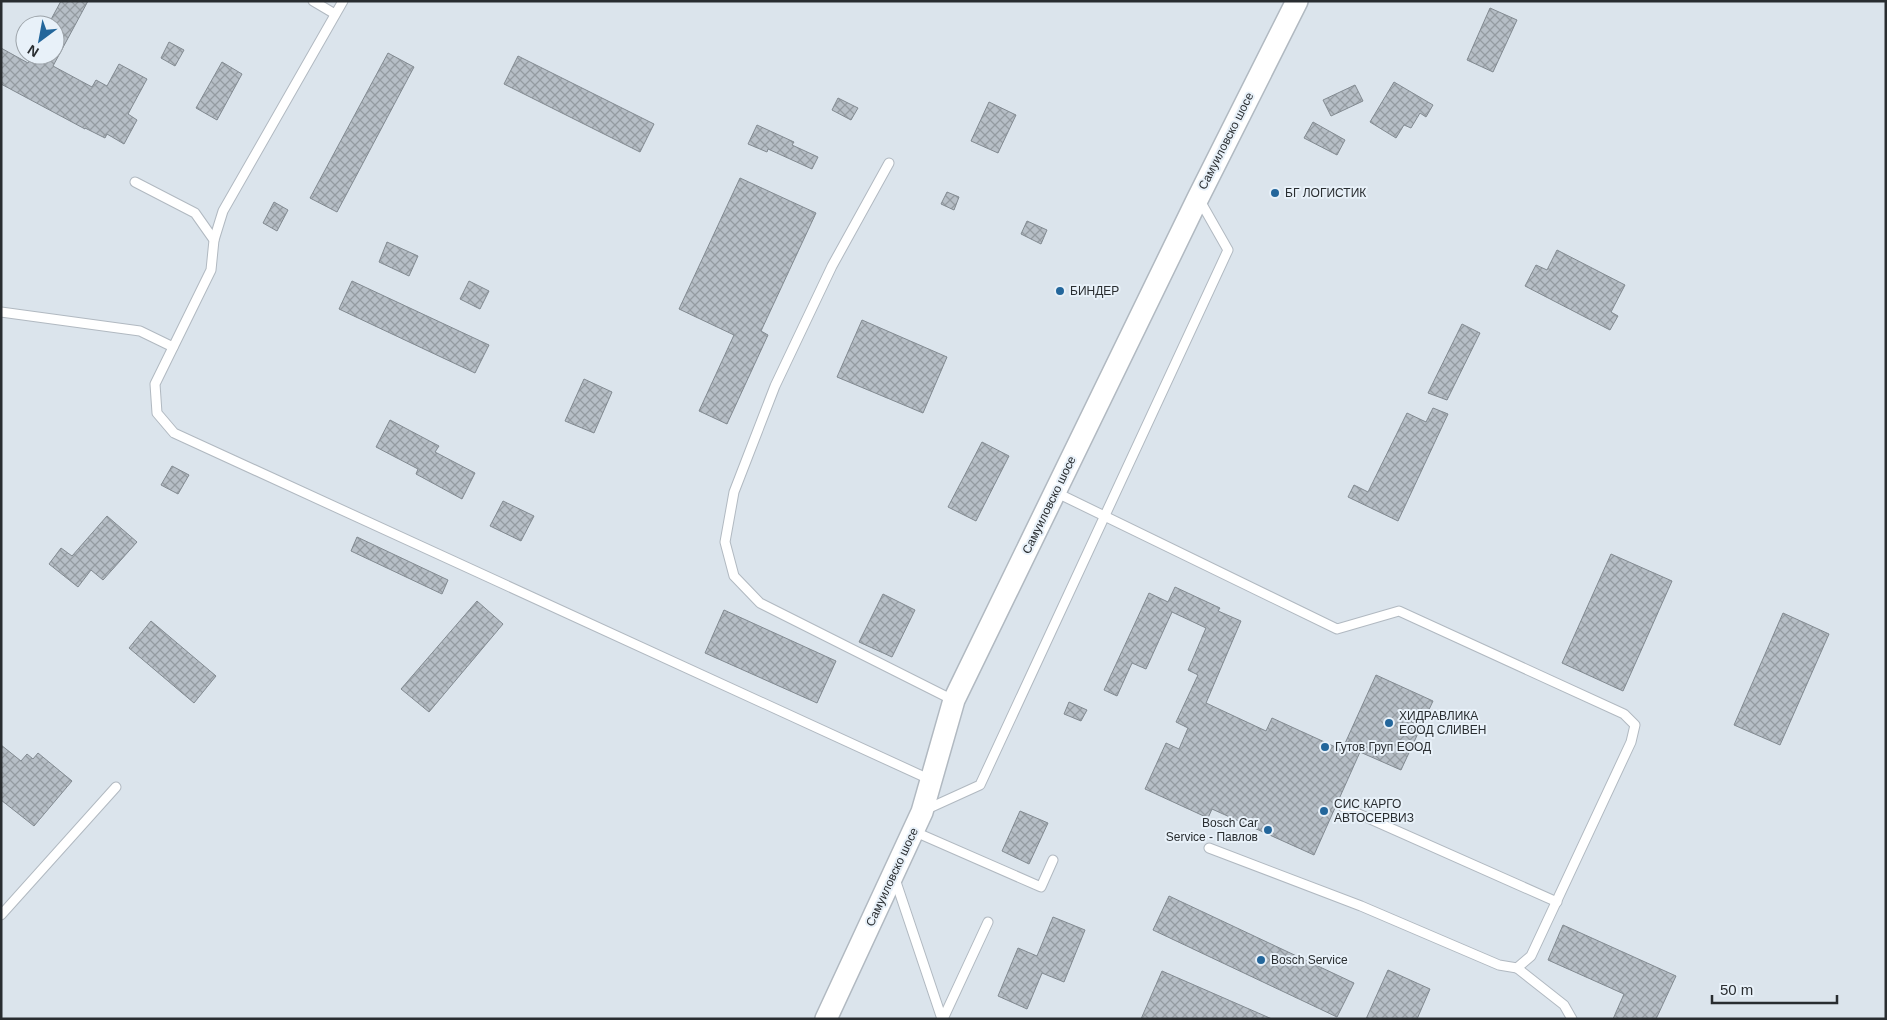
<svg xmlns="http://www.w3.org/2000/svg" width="1887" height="1020" font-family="Helvetica,sans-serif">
<defs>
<pattern id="building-cross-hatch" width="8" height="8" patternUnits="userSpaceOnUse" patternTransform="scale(1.25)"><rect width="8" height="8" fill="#b6bec6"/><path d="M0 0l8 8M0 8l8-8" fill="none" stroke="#949ba1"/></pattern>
</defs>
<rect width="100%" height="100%" fill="#dbe4ec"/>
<g fill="url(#building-cross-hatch)" stroke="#828a91">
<path d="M61 1H88L53 66 92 87 96 80 107 86 119 64 147 79 128 114 137 120 124 144 107 134 105 138 85 128V129L1 84V48L28 63 32 55H55V25H48Z"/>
<path d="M1490 8 1517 20 1493 72 1467 60Z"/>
<path d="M169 42 184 50 175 66 161 58Z"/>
<path d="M388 53 414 67 337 212 310 198Z"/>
<path d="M518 56 654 124 640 152 504 84Z"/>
<path d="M222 62 242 74 217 120 196 108Z"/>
<path d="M1394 82 1433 105 1426 117 1420 113 1411 128 1404 125 1396 138 1370 122Z"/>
<path d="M1355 85 1363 101 1331 116 1323 100Z"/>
<path d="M838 98 858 108 851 120 832 110Z"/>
<path d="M989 102 1016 115 998 153 971 141Z"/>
<path d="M1313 122 1345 140 1337 155 1304 138Z"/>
<path d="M757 125 794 142 792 145 818 157 812 169 768 149 767 152 748 144Z"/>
<path d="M740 178 816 213 761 331 768 335 727 424 699 411 734 335 679 309Z"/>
<path d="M947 192 959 197 954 210 941 204Z"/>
<path d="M274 202 288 210 277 231 263 223Z"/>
<path d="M1027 221 1047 230 1041 244 1021 234Z"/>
<path d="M387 242 418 256 409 276 379 262Z"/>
<path d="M1557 250 1625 285 1611 312 1618 316 1610 330 1525 286 1536 265 1547 270Z"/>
<path d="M352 281 489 345 475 373 339 309Z"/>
<path d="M469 281 489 291 480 309 460 299Z"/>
<path d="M862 320 947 357 923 413 837 377Z"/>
<path d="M1462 324 1480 333 1447 400 1428 393Z"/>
<path d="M584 379 612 392 594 433 565 421Z"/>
<path d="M1433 408 1448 414 1398 521 1348 497 1354 485 1368 492 1407 413 1426 422Z"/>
<path d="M390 420 439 446 435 452 475 473 462 499 416 474 418 469 376 447Z"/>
<path d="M982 442 1009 456 976 521 948 507Z"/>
<path d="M172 466 189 475 178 494 161 485Z"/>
<path d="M503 501 534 516 521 541 490 526Z"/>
<path d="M107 516 137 542 103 580 91 570 78 587 49 564 61 548 72 556Z"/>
<path d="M357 537 448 580 442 594 351 551Z"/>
<path d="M1611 554 1672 581 1623 691 1562 663Z"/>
<path d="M1175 587 1220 608 1218 611 1241 621 1206 703 1266 731 1272 718 1342 750 1376 675 1433 701 1401 770 1360 752 1314 855 1212 809 1208 818 1145 789 1166 743 1179 749 1188 728 1176 722 1198 675 1188 670 1206 628 1172 612 1146 669 1132 663 1117 696 1104 690 1149 593 1168 602Z"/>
<path d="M883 594 915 610 892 657 859 642Z"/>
<path d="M477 601 503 624 429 712 401 689Z"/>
<path d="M724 610 836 661 817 703 705 653Z"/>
<path d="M1783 613 1829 634 1780 745 1734 725Z"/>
<path d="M151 621 216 676 194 703 129 648Z"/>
<path d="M1069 702 1087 710 1081 721 1064 714Z"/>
<path d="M1 745 21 761 27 754 33 759 38 753 72 781 34 826 1 800Z"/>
<path d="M1020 811 1048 823 1029 864 1002 851Z"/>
<path d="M1169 896 1354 983 1337 1017 1153 930Z"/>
<path d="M1053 917 1085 930 1064 982 1042 973 1027 1009 998 996 1018 948 1037 956Z"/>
<path d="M1563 925 1676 976 1656 1019H1613L1624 994 1548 960Z"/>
<path d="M1388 970 1430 989 1417 1019H1366Z"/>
<path d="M1162 971 1272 1019H1141Z"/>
</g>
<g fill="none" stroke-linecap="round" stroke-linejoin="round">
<g stroke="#b1b9c1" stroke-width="11">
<g id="service">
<path d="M313 1 335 14"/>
<path d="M889 163 832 266 775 386 734 492 725 542 734 576 760 603 953 700"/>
<path d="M135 182 195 213 214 240 211 270 155 384 157 413 174 433 931 780"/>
<path d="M214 240 223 211 343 1"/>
<path d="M1 312 140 331 173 347"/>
<path d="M1055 492 1337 629 1399 611 1624 714 1635 725 1631 742 1531 956 1517 968 1499 965 1361 906 1209 848"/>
<path d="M1343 807 1557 902"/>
<path d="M925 810 980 785 1228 250 1199 199"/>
<path d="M913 831 1041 887 1053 860"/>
<path d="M895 879 942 1019"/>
<path d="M1 915 116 787"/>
<path d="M1517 968 1564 1005 1572 1019"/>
<path d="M943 1019 988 922"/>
</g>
</g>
<g stroke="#b1b9c1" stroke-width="24">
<path id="tertiary" d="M826 1019 922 812 954 700 1198 198 1297 1"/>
</g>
<use href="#service" stroke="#fff" stroke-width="9"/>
<use href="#tertiary" stroke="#fff" stroke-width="21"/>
</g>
<g fill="#23669b" stroke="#e8f1f9" stroke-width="2">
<circle cx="1275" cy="193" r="5"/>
<circle cx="1060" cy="291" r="5"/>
<circle cx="1389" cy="723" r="5"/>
<circle cx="1325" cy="747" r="5"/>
<circle cx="1324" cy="811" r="5"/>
<circle cx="1268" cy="830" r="5"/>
<circle cx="1261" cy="960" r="5"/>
</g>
<g text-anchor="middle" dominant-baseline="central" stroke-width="4" stroke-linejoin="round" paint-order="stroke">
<g font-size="12" fill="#292d30" stroke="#e8f1f9">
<text transform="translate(1226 141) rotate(-63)">Самуиловско шосе</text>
<text transform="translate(1049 505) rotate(-64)">Самуиловско шосе</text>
<text transform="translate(892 877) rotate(-65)">Самуиловско шосе</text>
</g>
<g font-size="12" fill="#292d30" stroke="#e8f1f9" text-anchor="start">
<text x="1285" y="193">БГ ЛОГИСТИК</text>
<text x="1070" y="291">БИНДЕР</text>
<text x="1399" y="716">ХИДРАВЛИКА<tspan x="1399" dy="14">ЕООД СЛИВЕН</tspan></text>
<text x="1335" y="747">Гутов Груп ЕООД</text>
<text x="1334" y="804">СИС КАРГО<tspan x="1334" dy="14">АВТОСЕРВИЗ</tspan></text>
<text x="1258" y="823" text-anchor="end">Bosch Car<tspan x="1258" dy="14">Service - Павлов</tspan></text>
<text x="1271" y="960">Bosch Service</text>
</g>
</g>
<rect width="1887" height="1020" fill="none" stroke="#292d30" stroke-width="5"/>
<g transform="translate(40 40) rotate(212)"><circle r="24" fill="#e8f1f9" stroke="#9ca3a9"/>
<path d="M0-4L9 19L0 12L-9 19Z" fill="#23669b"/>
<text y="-8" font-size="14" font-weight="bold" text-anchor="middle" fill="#292d30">N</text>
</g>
<path d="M1712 995v8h125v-8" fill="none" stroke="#292d30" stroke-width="2.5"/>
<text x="1720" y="995" font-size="15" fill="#292d30" stroke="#e8f1f9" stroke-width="4" paint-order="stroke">50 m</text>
</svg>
